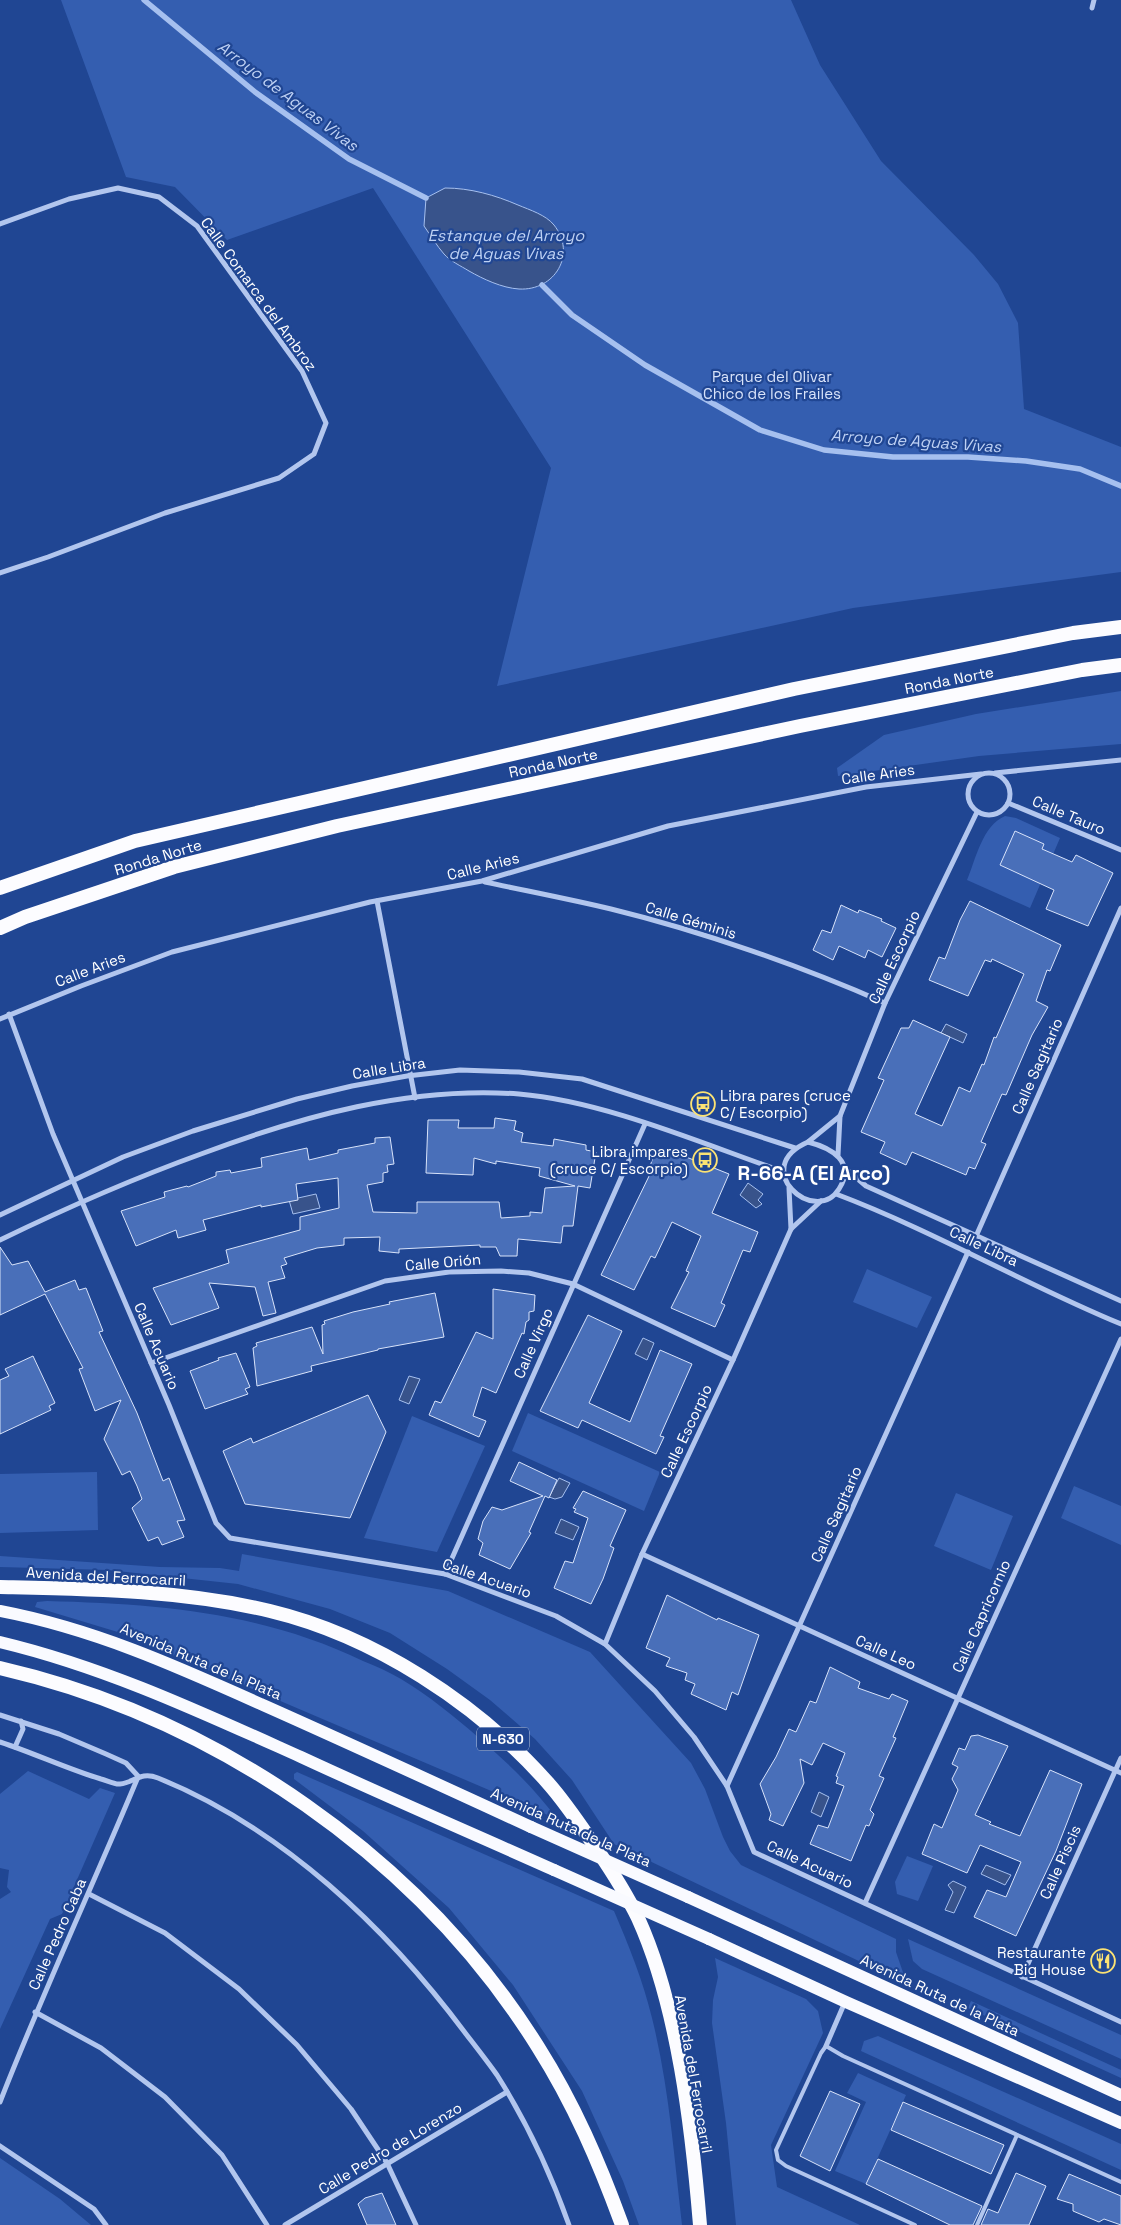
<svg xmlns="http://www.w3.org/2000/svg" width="1121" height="2225" font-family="'Space Grotesk',sans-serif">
<rect width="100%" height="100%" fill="#204693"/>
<g fill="#345eb0">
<path d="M61 0H791L820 65 881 161 974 255 998 284 1018 323 1024 409 1121 447V572L853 608 497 686 551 468 373 188 227 240 175 187 126 177Z"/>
<path d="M1121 691V744L979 756 838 776 837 768 884 735 976 714Z"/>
<path d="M1005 816 1016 818 1060 838 1030 908 967 880C976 859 982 826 1005 816Z"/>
<path d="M867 1269 932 1297 917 1328 853 1302Z"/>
<path d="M528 1413 660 1472 644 1511 512 1451Z"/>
<path d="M412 1416 485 1446 437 1552 364 1538Z"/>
<path d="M97 1472 98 1530 0 1533V1474Z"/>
<path d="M1074 1486 1121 1506V1545L1061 1518Z"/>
<path d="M956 1493 1013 1516 991 1570 934 1546Z"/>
<path d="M242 1554 448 1591 590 1652 691 1763 705 1789 723 1837 730 1851 741 1865 896 1939V1952L907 1984 614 1844 572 1780 535 1739 490 1700 447 1669 390 1633 330 1609 238 1584 108 1570 0 1567V1556L160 1567 220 1568 239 1571Z"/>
<path d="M47 1601C158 1604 262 1612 363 1661 376 1666 389 1672 401 1679 429 1696 454 1716 479 1738 508 1763 535 1789 557 1819L121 1633 35 1607 37 1602Z"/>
<path d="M28 1771 89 1799 100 1788 115 1793 62 1914 50 1919 0 2029V1899L11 1892 7 1887 9 1870 0 1868V1794Z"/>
<path d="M297 1772 614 1911C629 1946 643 1981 652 2018 669 2086 674 2156 682 2225H639L623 2181 582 2091 513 1985 449 1908 363 1831 294 1779V1774Z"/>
<path d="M907 1856 933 1866 918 1901 897 1894 895 1882Z"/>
<path d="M908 1939 1121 2035V2059L922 1969 913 1961Z"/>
<path d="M715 1958 806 1999 818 2011 823 2033 771 2145 777 2187 860 2225H736L726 2123 712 2023 713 2000 718 1977Z"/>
<path d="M971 2001 1121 2070V2078L968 2008Z"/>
<path d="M878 2036 1121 2144V2170L861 2051 864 2041Z"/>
<path d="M858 2073 906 2095 866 2184 835 2171 866 2102 847 2093Z"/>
<path d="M0 2158 60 2199 91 2225H0Z"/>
</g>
<g fill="#38538b" stroke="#a6c0ef">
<path d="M445 188C470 188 495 195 518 205 530 210 546 215 554 225 577 254 555 291 519 289 502 288 483 279 469 271 461 266 450 261 444 254 437 246 431 236 424 226L426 198Z"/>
<path d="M946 1024 967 1034 963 1043 941 1033Z"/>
<path d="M748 1183 763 1194 758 1200 762 1204 756 1208 740 1195Z"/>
<path d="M316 1194 320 1208 293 1214 289 1200Z"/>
<path d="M643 1338 654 1343 647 1360 635 1354Z"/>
<path d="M409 1376 420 1379 409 1404 399 1400Z"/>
<path d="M559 1478 570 1483 562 1497 555 1499 549 1497Z"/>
<path d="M561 1519 579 1527 573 1540 555 1533Z"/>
<path d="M819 1792 829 1797 821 1817 811 1812Z"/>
<path d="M986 1865 1011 1875 1005 1885 981 1874Z"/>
<path d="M953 1881 966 1887 954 1913 945 1910 953 1892 948 1885Z"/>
</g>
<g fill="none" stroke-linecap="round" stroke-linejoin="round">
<g stroke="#a6c0ef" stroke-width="5.5">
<path d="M144 0 255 92 349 159 426 198"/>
<path d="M542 285 572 315 645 365 760 430 824 450 893 457H968L1026 461 1080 469 1121 486"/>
</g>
</g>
<g fill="#496fb9" stroke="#d8e3fa">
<path d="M1015 831 1044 844 1042 849 1072 862 1076 855 1113 873 1088 926 1046 909 1054 890 1000 865Z"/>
<path d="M970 901 1061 945 1050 971 1047 970 1036 1001 1048 1007 1032 1035 1006 1095 1002 1094 981 1142 986 1144 975 1169 969 1167 966 1175 912 1152 906 1165 880 1153 885 1142 861 1132 884 1080 878 1078 901 1028H909L913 1020 950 1037 915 1114 942 1126 959 1087 970 1092 982 1064 984 1065 994 1037 996 1038 1024 974 992 959 991 962 985 960 968 996 929 980 939 957 945 959 960 920Z"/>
<path d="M841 905 858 913 859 910 882 919 881 921 896 928 882 957 868 950 865 958 839 946 833 960 813 950 822 930 831 933Z"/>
<path d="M495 1118 516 1121 514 1130 523 1133 521 1142 553 1146 554 1139 586 1145V1150L596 1152 590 1188 578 1186 573 1226H563L561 1243 518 1239 517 1256H500L496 1247H480V1245L399 1249V1253L379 1251 380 1237 344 1238V1245L317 1248 284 1258 287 1264 281 1266 285 1278 268 1282 276 1313 263 1316 255 1287 209 1283 219 1308 171 1325 153 1288 229 1263 226 1250 300 1230V1217L339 1208 338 1178 296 1184 298 1200 261 1207V1205L203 1220 206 1230 178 1238 176 1230 136 1246 121 1211 165 1197 164 1192 187 1186 188 1187 216 1176V1172L230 1170 231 1173 262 1167 261 1158 307 1148 309 1160 338 1153V1150L375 1143V1138L390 1137 394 1164 387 1165 388 1172 383 1173V1182L367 1185 373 1212 417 1213V1202H499L501 1218 530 1216V1212L542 1213 545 1188 575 1186 539 1176 540 1168 496 1161V1164L474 1158 473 1175 426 1173 428 1120H459L458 1128H494Z"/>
<path d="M666 1149 729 1174 712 1213 758 1232 750 1252 743 1250 721 1303 725 1305 715 1327 671 1308 689 1272 686 1271 701 1236 672 1222 655 1258 651 1256 634 1290 601 1275 652 1170 649 1169 655 1152Z"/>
<path d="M0 1247 12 1265 28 1261 45 1292 75 1280 79 1290 86 1288 103 1331 99 1332 137 1413 163 1481 169 1478 185 1520 177 1521 184 1537 162 1545 158 1537 148 1541 132 1508 142 1499 137 1486 130 1471 122 1475 104 1439 121 1400 95 1411 79 1369 83 1368 45 1294 0 1315Z"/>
<path d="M493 1289 535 1295 534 1311 529 1312V1320L526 1322 524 1334 522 1333 496 1393 482 1387 473 1416 486 1421 479 1437 429 1415 435 1401 441 1403 476 1332 493 1339Z"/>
<path d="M435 1293 444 1337 378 1349V1350L311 1366 312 1371 257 1386 253 1348 257 1346 256 1343 312 1327 323 1354 322 1325 325 1324 324 1321 353 1312 390 1304 389 1302Z"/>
<path d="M588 1315 622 1331 589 1403 630 1422 660 1350 692 1364 660 1436 664 1437 656 1454 582 1420 578 1428 540 1411Z"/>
<path d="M236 1353 250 1387 245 1389 248 1394 205 1409 190 1371 219 1360 218 1358Z"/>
<path d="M33 1356 55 1403 49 1406 51 1410 0 1434V1380L9 1376 5 1369Z"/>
<path d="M368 1395 386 1432 350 1518 245 1504 223 1451 251 1438 253 1443Z"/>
<path d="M519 1462 557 1480 549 1498 545 1496 529 1532 531 1533 510 1569 479 1555 483 1543 478 1539 483 1521 492 1507 502 1510 543 1496 510 1481Z"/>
<path d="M583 1491 626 1510 610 1546 614 1548 603 1579 591 1604 554 1588 565 1561 573 1563 588 1518 574 1512 576 1509 573 1508Z"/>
<path d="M667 1595 717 1620 718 1618 759 1635 738 1695 732 1692 726 1710 691 1694 695 1684 685 1680 687 1673 666 1666 670 1658 646 1648Z"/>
<path d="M830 1667 860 1682 858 1688 889 1699 892 1694 908 1701 893 1737 896 1738 879 1776 884 1778 870 1810 874 1814 869 1826 866 1825 851 1861 810 1844 818 1825 828 1828 844 1786 836 1783 838 1777 836 1776 845 1753 823 1743 812 1765 800 1759 804 1783 783 1826 769 1820 771 1814 760 1784 776 1757 789 1729 796 1732 810 1701 816 1703Z"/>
<path d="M978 1735 1008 1746 975 1815 991 1822 989 1824 1020 1836 1050 1770 1082 1784 1056 1851 1016 1936 974 1917 987 1890 1006 1897 1021 1862 980 1845 967 1873 922 1854 934 1824 942 1828 958 1790 952 1779 958 1767 952 1764 959 1748 965 1750 971 1736Z"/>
<path d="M830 2091 860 2104 830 2171 800 2156Z"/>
<path d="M903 2102 1004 2145 991 2174 891 2130Z"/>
<path d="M878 2159 982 2206 973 2225H950L866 2184Z"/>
<path d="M1016 2173 1046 2186 1029 2225H981L988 2209 998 2213Z"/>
<path d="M1069 2174 1121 2196V2225L1104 2219 1099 2222 1073 2211V2204L1057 2199Z"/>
<path d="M382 2193 396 2225H367L358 2204 365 2198Z"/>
</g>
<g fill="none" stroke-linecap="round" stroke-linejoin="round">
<g stroke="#b2c6ee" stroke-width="4">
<path d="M915 2225 786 2166 778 2160 776 2150 821 2053 826 2046 843 2056 1121 2182"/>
<path d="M977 2225 1017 2135"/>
</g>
<g stroke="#b2c6ee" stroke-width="5">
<path d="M1092 8 1094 0"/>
<path d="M0 224 69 199 118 188 159 197 197 226 302 371 326 423 314 454 279 478 165 513 48 557 0 573"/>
<circle cx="989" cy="794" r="21"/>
<path d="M995 773 1121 760"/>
<path d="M1008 803 1121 850"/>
<path d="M485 882C527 891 569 899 611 909 701 931 801 966 885 1003"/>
<path d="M377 901 415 1098"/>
<path d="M9 1014 53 1134 169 1405 216 1523 230 1538 445 1574 556 1616 605 1644 655 1691 694 1737 727 1786 754 1852 1121 2022"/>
<path d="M0 1019 81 986 172 952 370 902 482 881 668 826 866 787 981 774"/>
<path d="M808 1142C832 1148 856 1162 839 1189 815 1227 748 1168 808 1142Z"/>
<path d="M808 1142 840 1116"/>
<path d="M838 1155 840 1116 885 1003 977 812"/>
<path d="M845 1168 866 1186 1121 1301"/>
<path d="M789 1188 791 1229"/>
<path d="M836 1194C934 1231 1024 1284 1121 1324"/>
<path d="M0 1215 123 1157 193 1131 297 1099 352 1086 407 1076 460 1070 519 1072 582 1079 795 1148"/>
<path d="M977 1234 1121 908"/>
<path d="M0 1240C66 1208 132 1179 201 1154 302 1116 410 1086 519 1094 604 1101 703 1144 784 1172"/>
<path d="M151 1363 385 1281 449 1272 501 1271 529 1273 573 1284 733 1360"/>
<path d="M642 1554 1121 1773"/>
<path d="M445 1574 645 1124"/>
<path d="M605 1644 642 1554 733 1360 791 1229 821 1201"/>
<path d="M0 1715 59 1734 106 1754 126 1763 138 1776"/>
<path d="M0 1742C34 1753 67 1769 101 1779 106 1780 115 1785 120 1784 134 1783 140 1771 158 1778 282 1828 387 1928 466 2034 476 2047 487 2061 497 2075 526 2121 551 2174 569 2225"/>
<path d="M15 1747 23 1729 21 1721"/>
<path d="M727 1786 968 1252"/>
<path d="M89 1894 165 1933 239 1989 297 2045 351 2109 387 2163 416 2225"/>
<path d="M865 1903 1121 1339"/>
<path d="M1022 1977 1121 1758"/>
<path d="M35 2012 101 2048 165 2097 222 2155 267 2225"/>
<path d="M826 2046 845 2002"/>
<path d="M0 2102C43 1992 93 1885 138 1777"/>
<path d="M0 2146 94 2209 106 2225"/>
<path d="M285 2225 507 2092"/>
</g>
<g stroke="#f9faff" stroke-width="12">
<path d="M0 1611C94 1629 176 1666 263 1705 353 1745 442 1786 531 1827"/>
<path d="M0 1642C105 1667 203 1713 301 1757 385 1796 469 1832 554 1870"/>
<path d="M688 1897 1121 2095"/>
<path d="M709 1939 846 2002 1121 2123"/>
</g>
<g stroke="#fcfcff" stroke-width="14">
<path d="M0 888 135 841 794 689 1073 633 1121 627"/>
<path d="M0 928 25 917 174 867 337 826 800 726 1082 670 1121 665"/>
<path d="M0 1587C91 1589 181 1590 270 1611 374 1636 477 1703 548 1783 565 1802 581 1826 596 1848 611 1870 626 1893 638 1918 678 2006 692 2128 700 2225"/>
<path d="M0 1668C217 1718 420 1858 538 2047 574 2104 599 2162 622 2225"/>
</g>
<g stroke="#f9faff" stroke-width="12">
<path d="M531 1827 688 1897"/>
<path d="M554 1870 709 1939"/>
</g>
</g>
<defs>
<g id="bus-ring" transform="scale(1.25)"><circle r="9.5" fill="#204693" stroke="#fbe273" stroke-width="1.5"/><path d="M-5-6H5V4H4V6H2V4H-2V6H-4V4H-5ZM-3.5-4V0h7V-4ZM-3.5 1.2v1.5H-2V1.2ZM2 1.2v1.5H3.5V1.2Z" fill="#fbe273"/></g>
<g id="restaurant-ring" transform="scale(1.25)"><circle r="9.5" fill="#204693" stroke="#fbe273" stroke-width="1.5"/><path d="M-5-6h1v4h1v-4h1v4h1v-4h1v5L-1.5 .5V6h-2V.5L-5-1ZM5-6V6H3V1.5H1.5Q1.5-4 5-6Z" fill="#fbe273"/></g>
</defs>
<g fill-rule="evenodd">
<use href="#bus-ring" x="703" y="1104"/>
<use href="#bus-ring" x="705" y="1160"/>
<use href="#restaurant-ring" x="1103" y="1961"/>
</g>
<g text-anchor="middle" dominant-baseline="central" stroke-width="4.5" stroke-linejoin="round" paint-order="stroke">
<rect fill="#204693" stroke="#bcc8df" stroke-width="1" x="477" y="1727.5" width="52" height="23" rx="4"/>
<g font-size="14" font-weight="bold" fill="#fff">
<text x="503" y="1739">N-630</text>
</g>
<g font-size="15" fill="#fff" stroke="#204693">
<text transform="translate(259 294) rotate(54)">Calle Comarca del Ambroz</text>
<text transform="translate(949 680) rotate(-11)">Ronda Norte</text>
<text transform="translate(553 763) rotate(-12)">Ronda Norte</text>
<text transform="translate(878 774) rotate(-8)">Calle Aries</text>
<text transform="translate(1069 815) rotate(23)">Calle Tauro</text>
<text transform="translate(158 857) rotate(-17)">Ronda Norte</text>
<text transform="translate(483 866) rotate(-14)">Calle Aries</text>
<text transform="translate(691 920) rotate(17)">Calle Géminis</text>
<text transform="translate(894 957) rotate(-65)">Calle Escorpio</text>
<text transform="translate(90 969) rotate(-21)">Calle Aries</text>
<text transform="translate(1037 1066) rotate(-66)">Calle Sagitario</text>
<text transform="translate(389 1068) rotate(-9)">Calle Libra</text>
<text transform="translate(984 1246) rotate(25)">Calle Libra</text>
<text transform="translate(443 1262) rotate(-5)">Calle Orión</text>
<text transform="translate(533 1343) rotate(-66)">Calle Virgo</text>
<text transform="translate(157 1346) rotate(67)">Calle Acuario</text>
<text transform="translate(686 1431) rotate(-65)">Calle Escorpio</text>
<text transform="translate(836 1514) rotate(-66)">Calle Sagitario</text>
<text transform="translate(106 1576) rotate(3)">Avenida del Ferrocarril</text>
<text transform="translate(487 1578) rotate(19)">Calle Acuario</text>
<text transform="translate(981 1616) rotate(-66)">Calle Capricornio</text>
<text transform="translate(886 1652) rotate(24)">Calle Leo</text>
<text transform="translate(201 1661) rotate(23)">Avenida Ruta de la Plata</text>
<text transform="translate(571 1827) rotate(24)">Avenida Ruta de la Plata</text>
<text transform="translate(1060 1862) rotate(-66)">Calle Piscis</text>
<text transform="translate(810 1864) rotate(25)">Calle Acuario</text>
<text transform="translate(57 1934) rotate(-66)">Calle Pedro Caba</text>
<text transform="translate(940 1995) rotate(25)">Avenida Ruta de la Plata</text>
<text transform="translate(694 2074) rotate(80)">Avenida del Ferrocarril</text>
<text transform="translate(390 2148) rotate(-31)">Calle Pedro de Lorenzo</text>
</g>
<g font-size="15" fill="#d8e3fa" stroke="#204693">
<text x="772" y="376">Parque del Olivar<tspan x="772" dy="17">Chico de los Frailes</tspan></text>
</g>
<g font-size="15" fill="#fff" stroke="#204693" text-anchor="end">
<text x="720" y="1095" text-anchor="start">Libra pares (cruce<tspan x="720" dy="17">C/ Escorpio)</tspan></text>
<text x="688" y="1151">Libra impares<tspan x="688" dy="17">(cruce C/ Escorpio)</tspan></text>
<text x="1086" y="1952">Restaurante<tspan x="1086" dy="17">Big House</tspan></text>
</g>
<g font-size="16" font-style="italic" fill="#bed1f4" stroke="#204693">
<text transform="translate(288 96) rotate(37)">Arroyo de Aguas Vivas</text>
<text x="506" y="235">Estanque del Arroyo<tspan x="506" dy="18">de Aguas Vivas</tspan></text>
<text transform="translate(916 441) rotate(4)">Arroyo de Aguas Vivas</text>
</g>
<g font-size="20" font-weight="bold" fill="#fff" stroke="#204693">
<text x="814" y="1173">R-66-A (El Arco)</text>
</g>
</g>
</svg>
